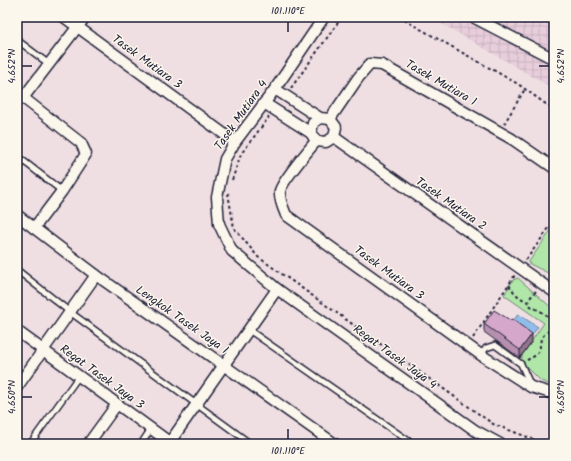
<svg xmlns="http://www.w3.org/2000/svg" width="571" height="461" font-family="Kalam,sans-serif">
<defs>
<pattern id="industrial-grid" width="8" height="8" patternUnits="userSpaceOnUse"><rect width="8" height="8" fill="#e8cedb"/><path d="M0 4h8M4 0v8" fill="none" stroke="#c7b1bd"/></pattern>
</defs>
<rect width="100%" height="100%" fill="#f0dfe2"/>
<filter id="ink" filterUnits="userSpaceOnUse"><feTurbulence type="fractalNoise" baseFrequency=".025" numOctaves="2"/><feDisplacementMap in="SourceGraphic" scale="8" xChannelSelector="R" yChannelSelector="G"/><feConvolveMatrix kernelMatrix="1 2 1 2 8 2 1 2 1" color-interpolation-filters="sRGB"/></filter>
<g filter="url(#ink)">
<path fill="url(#industrial-grid)" d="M430 17H554V89Z"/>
<g fill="#b0e6a8" stroke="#698472">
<path d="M554 226V276L528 263Z"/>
<path d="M518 278 554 310V386L541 381 522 362V355L544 323 504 295 513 280Z"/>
</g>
<path fill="#91bdea" stroke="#657fa4" d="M518 314 538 327 532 335 513 322Z"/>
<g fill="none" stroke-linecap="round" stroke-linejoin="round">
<g stroke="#22223b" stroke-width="8">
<g id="service">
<path d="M17 40 49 64"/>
<path d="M17 156 62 191"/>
<path d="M17 270 70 312 251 444"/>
<path d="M249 330 413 444"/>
<path d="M481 355 486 348 495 345 521 364 530 384"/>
<path d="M30 444 79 376"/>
<path d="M141 444 151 429"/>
</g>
</g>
<g stroke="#22223b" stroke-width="13">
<g id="minor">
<path d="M64 17 235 142"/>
<path d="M324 17 275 89 235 142 225 159 217 197 219 224 232 251 277 289 476 431 500 444"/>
<path d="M473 17 554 59"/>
<path d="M275 89 320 118 330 119 336 127 334 137 326 142 316 141 311 133 313 123 320 118"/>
<path d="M17 93 81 143 86 154 62 191 34 228"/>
<path d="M23 98 85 17"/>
<path d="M264 103 311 133"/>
<path d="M330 119 358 78 370 64 382 65 512 139 554 168"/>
<path d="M334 137 554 292"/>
<path d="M316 141C309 150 282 181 280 191 279 199 283 208 286 215L481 355 531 387 554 394"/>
<path d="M17 215 96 275 335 444"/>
<path d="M17 331 172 444"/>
<path d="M17 387 96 275"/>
<path d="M170 442 277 289"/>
<path d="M88 444 117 404"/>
</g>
</g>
<g stroke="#22223b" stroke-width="2" stroke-dasharray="3 3" stroke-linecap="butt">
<path d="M399 17 518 84 554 110"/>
<path d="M291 88 342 17"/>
<path d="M504 124 525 89"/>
<path d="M232 180 241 154 269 117"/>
<path d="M228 193 234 228 258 257 493 424 546 444"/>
<path d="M526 260 554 221"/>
<path d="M509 285C514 293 519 298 528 302"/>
<path d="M536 291 529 299 528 304C535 310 545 311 551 320L550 330"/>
<path d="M473 338 515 275"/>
<path d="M527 360C531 358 536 356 538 352 542 346 538 339 545 334 548 331 550 330 554 330"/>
</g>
<use href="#service" stroke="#fbf7ec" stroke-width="5"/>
<use href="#minor" stroke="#fbf7ec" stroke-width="10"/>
</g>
<path fill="#b790af" stroke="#22223b" d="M484 324 532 341 520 358 484 332Z"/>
<path fill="#95768e" stroke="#22223b" d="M532 334V341L520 358V350Z"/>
<path fill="#d5a8cb" stroke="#22223b" d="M494 310 510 320 512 319 532 334 520 350 484 324Z"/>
</g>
<path fill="none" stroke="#22223b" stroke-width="1.5" d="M288 22V32M22 66H32M539 66H549M22 397H32M539 397H549M288 429V439"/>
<g text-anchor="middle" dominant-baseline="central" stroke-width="3" stroke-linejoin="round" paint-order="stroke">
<g font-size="12" fill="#22223b" stroke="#fbf7ec">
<text transform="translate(147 62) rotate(36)">Tasek Mutiara 3</text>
<text transform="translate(441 83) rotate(30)">Tasek Mutiara 1</text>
<text transform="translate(241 115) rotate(-55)">Tasek Mutiara 4</text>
<text transform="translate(451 204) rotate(35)">Tasek Mutiara 2</text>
<text transform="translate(389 273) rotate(36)">Tasek Mutiara 3</text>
<text transform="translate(182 320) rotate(35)">Lengkok Tasek Jaya 1</text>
<text transform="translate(395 357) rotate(36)">Regat Tasek Jaya 4</text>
<text transform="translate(102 377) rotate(36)">Regat Tasek Jaya 3</text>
</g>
</g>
<rect width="571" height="461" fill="none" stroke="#fbf7ec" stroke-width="44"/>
<rect x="22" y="22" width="527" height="417" fill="none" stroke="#22223b" stroke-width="1.5"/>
<g font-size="10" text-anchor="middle" fill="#22223b">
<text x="288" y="14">101.110°E</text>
<text transform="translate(11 66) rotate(-90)" y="4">4.652°N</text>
<text transform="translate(560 66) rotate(-90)" y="4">4.652°N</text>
<text transform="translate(11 397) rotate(-90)" y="4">4.650°N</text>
<text transform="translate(560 397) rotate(-90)" y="4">4.650°N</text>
<text x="288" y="454">101.110°E</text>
</g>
</svg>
